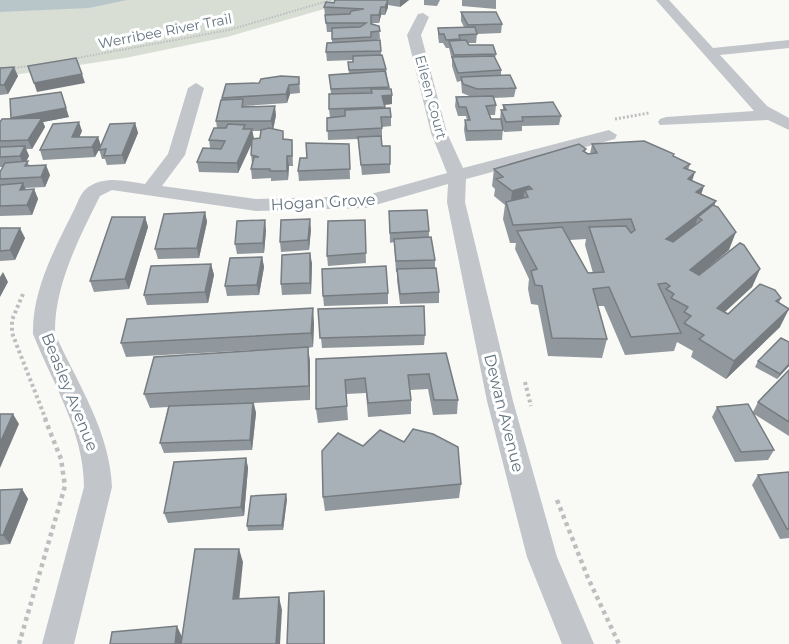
<svg xmlns="http://www.w3.org/2000/svg" width="789" height="644" font-family="Montserrat,sans-serif">
<rect width="100%" height="100%" fill="#f9f9f6"/>
<path fill="#d9ded5" d="M0 0H355L227 37 125 58 0 77Z"/>
<path fill="#b9c6c9" d="M0 0H127L89 8 0 12Z"/>
<g fill="none" stroke-linecap="round" stroke-linejoin="round">
<g stroke="#bcbfc1" stroke-width="2" stroke-dasharray="1.5 1.5" stroke-linecap="butt">
<path d="M72 59 229 30 331 0"/>
<path d="M0 70 56 62"/>
</g>
<path stroke="#bcbfc1" stroke-width="3" stroke-dasharray="2 2" stroke-linecap="butt" d="M615 119 649 113"/>
<g stroke="#bcbfc1" stroke-width="4" stroke-dasharray="3 3" stroke-linecap="butt">
<path d="M23 294 12 320V333L46 420"/>
<path d="M525 382 531 406"/>
</g>
<g stroke="#bcbfc1" stroke-width="4.5" stroke-dasharray="4 4" stroke-linecap="butt">
<path d="M557 500 588 578 619 644"/>
<path d="M19 644 65 486 61 459 45 419"/>
</g>
<g fill="#c2c6ca" fill-rule="evenodd">
<path d="M656 0H669L713 48 789 40V48L720 55 767 106 789 118V130L768 120 660 125 658 122 660 119 666 117 754 111Z"/>
<path d="M423 13 429 17 421 35 447 133 463 168 609 130 617 135 615 139 466 179 465 202 513 401 557 557 594 644H562L527 557 487 401 447 202 448 184 365 208 256 211 112 190 100 196C79 238 54 286 55 334 78 384 110 432 112 487L74 644H42L84 487C84 432 53 384 33 334 32 291 54 250 73 212 77 205 80 193 87 188 104 175 126 181 145 184L168 154 188 88 196 83 204 88 185 155 162 186 256 199 364 196 447 173 431 133 407 35 418 14Z"/>
</g>
</g>
<g fill="#90989d" fill-rule="evenodd">
<path d="M335 0H409L400 7 388 5 385 15H381L379 23H372L379 26 380 39 372 41 381 51V55L386 69 389 89 392 95V104L384 105 385 108 391 117V126L382 127V138H381L382 146H390V173L362 175 358 139 328 140 327 118H330L329 109 331 94 329 75 349 73 348 62H353V60L327 61 326 52 332 42V32H327L324 7 334 3Z"/>
<path d="M424 0H440L437 6 424 5Z"/>
<path d="M462 0H496V9L462 6Z"/>
<path d="M461 12 502 24 501 33 477 34 476 43H468L469 45 496 54 495 58 501 70V76L516 88 514 97 493 98 496 105 495 115H490L491 119H500L501 110H503V105L561 116 559 125 522 126V131L504 132 503 128 502 140 466 141 464 130 465 120H467L466 116H458L455 106 456 97H472L462 93 461 81 457 82 452 66V60L449 48H446L443 43H439L438 36V28L464 27 461 21Z"/>
<path d="M0 68 18 76 8 94 0 95Z"/>
<path d="M299 77 300 93 290 94 287 103 244 106 276 115 273 129 284 139 292 140 293 166H289L288 180 271 181V178L252 179 251 169 252 163 251 155 252 142 238 173 199 172 197 162 210 148 209 140 217 128 216 121 222 98 259 83ZM252 131H261L260 138 254 139Z"/>
<path d="M69 117 43 122 45 127 32 149H26L29 156 26 161 30 166 50 175 45 187 25 188 26 189H34L38 199 32 215 0 216V172L3 167H0V122L11 119V118Z"/>
<path d="M135 123 138 133 125 164 107 165 105 159H102L99 149 95 157 43 160 40 150 82 131 79 137H98L101 146Z"/>
<path d="M349 144 350 179 299 181 298 171 307 158Z"/>
<path d="M592 144 674 156 690 164 688 170 692 181 701 194 716 201 714 205 729 250 699 275 760 269 752 287 725 312 728 314 781 298 779 303 780 327 726 379 691 357 693 351 677 342 674 351 625 355 604 306H598L607 339 602 358 548 356 538 305 531 304 528 289 529 279 515 249 516 243H510L503 219 505 205 494 196 495 189 492 186 494 169 586 149 585 152 590 154ZM586 239 585 245 593 273H588L570 240Z"/>
<path d="M389 211 429 231V237L435 260V268L439 292V303L400 304 397 280V272H396L394 242 390 243Z"/>
<path d="M205 212 207 222 199 258 158 259 155 249Z"/>
<path d="M145 217 148 227 129 289 94 292 90 281Z"/>
<path d="M365 220 366 263 328 266 327 256Z"/>
<path d="M0 228 25 238 15 260 0 261Z"/>
<path d="M311 229 309 250 281 252 280 242Z"/>
<path d="M266 230 264 253 237 254 235 244Z"/>
<path d="M262 257 264 267 259 295 227 296 225 286Z"/>
<path d="M312 263 311 294 282 295 281 284Z"/>
<path d="M211 264 214 275 208 303 147 305 144 295Z"/>
<path d="M388 293V304L324 306 323 296Z"/>
<path d="M318 309 425 335 424 345 322 348Z"/>
<path d="M314 323 313 347 308 348 310 362V400L254 403 256 413 252 450 164 453 160 443 168 407 150 408 144 394 294 348 126 357 121 343Z"/>
<path d="M446 353 458 400 457 414 433 415 428 389 410 390 411 400V414L368 417 366 393 346 394 348 420 318 423 316 409V359Z"/>
<path d="M758 361 789 366 777 379 755 367Z"/>
<path d="M789 370V436L754 414 774 450 768 460 735 462 712 417 717 407 753 412 758 402Z"/>
<path d="M363 446 461 484 459 498 325 511 323 497Z"/>
<path d="M246 458 248 468 244 516 168 523 164 513Z"/>
<path d="M789 472V538L780 539 752 485 758 475Z"/>
<path d="M22 489 28 499 10 544 0 545V490Z"/>
<path d="M287 499 283 530 248 531 247 526Z"/>
</g>
<g fill="#767c80">
<path d="M388 0V8L385 15V7Z"/>
<path d="M400 0H409L400 7Z"/>
<path d="M381 7V15L379 23V15Z"/>
<path d="M14 67 18 76 8 94 4 85Z"/>
<path d="M82 74 85 83 37 92 34 83Z"/>
<path d="M289 85 290 94 287 103 286 94Z"/>
<path d="M61 92 69 117 43 122 45 127 32 149 28 140 15 127 11 118Z"/>
<path d="M392 95V104L382 105V96Z"/>
<path d="M275 106 276 115 273 131 271 121Z"/>
<path d="M79 122 82 131 75 147 72 137Z"/>
<path d="M135 123 138 133 125 164 122 155Z"/>
<path d="M252 129 254 139 238 173 237 163Z"/>
<path d="M98 137 101 146 95 157 92 147Z"/>
<path d="M25 146 29 156 24 166 20 156Z"/>
<path d="M287 156 289 166 288 180 287 171Z"/>
<path d="M46 165 50 175 45 187 41 177Z"/>
<path d="M695 172 689 190 688 179Z"/>
<path d="M23 183 27 193 20 190Z"/>
<path d="M529 186 528 197 525 190 522 205 510 209 512 191Z"/>
<path d="M704 186 698 204 696 192Z"/>
<path d="M34 189 38 199 32 215 27 205Z"/>
<path d="M716 201 709 218 698 217 693 231 660 257 666 239Z"/>
<path d="M205 212 207 222 199 258 197 248Z"/>
<path d="M145 217 148 227 129 289 125 279Z"/>
<path d="M310 219 311 229 309 250 308 240Z"/>
<path d="M265 220 266 230 264 253 263 243Z"/>
<path d="M20 228 25 238 15 260 10 250Z"/>
<path d="M736 232 729 250 683 288 690 270Z"/>
<path d="M310 253 312 263 311 294 310 283Z"/>
<path d="M262 257 264 267 259 295 257 285Z"/>
<path d="M211 264 214 275 208 303 205 292Z"/>
<path d="M760 269 752 287 709 326 717 308Z"/>
<path d="M3 272 8 282 0 297V277Z"/>
<path d="M313 308 314 323 313 347 311 333Z"/>
<path d="M789 309 780 327 726 379 734 361Z"/>
<path d="M308 347 310 362V400L309 386Z"/>
<path d="M789 364V366L777 379 780 374Z"/>
<path d="M253 403 256 413 252 450 250 440Z"/>
<path d="M13 414 19 424 0 468V443Z"/>
<path d="M246 458 248 468 244 516 241 507Z"/>
<path d="M22 489 28 499 10 544 3 535Z"/>
<path d="M286 494 287 499 283 530 282 525Z"/>
<path d="M239 549 243 562 238 612 233 599Z"/>
<path d="M324 591 325 600V644H324Z"/>
<path d="M279 597 282 610 280 644H276Z"/>
<path d="M177 626 183 639V644H175Z"/>
</g>
<g fill="#a8b1b7" stroke="#767c80" stroke-width="1.5">
<path d="M335 0H388L385 7H381L379 15H371V24L379 26 380 31 371 32V37L332 39V28L360 27 366 23H326L325 15 350 14 351 11 364 9 324 7 326 2 334 3Z"/>
<path d="M461 12H496L502 24 468 25Z"/>
<path d="M475 27 477 34 459 35 460 39 446 40 444 34H439L438 28Z"/>
<path d="M380 40 381 51 326 52 327 43Z"/>
<path d="M466 40 469 45H493L496 54 454 55 449 41Z"/>
<path d="M382 55 386 69 349 70 348 62H353V56Z"/>
<path d="M494 56 501 70 458 73 452 57Z"/>
<path d="M76 58 82 74 34 83 28 66Z"/>
<path d="M14 67 4 85H0V68Z"/>
<path d="M385 71 389 87 331 89 329 75Z"/>
<path d="M510 75 516 88 477 89 463 84 461 77Z"/>
<path d="M281 76 299 77V84L289 85 286 94 222 98 226 84 259 83 261 79Z"/>
<path d="M371 89H391L392 95 382 96 385 107 329 109V94L372 93Z"/>
<path d="M61 92 66 108 11 118 10 99Z"/>
<path d="M493 96 496 105 486 106 491 119H501L503 130 467 131 465 120H470L466 107H459L456 97Z"/>
<path d="M243 99 242 107 275 106 271 121H216L221 100Z"/>
<path d="M553 102 561 116 522 117 523 121 506 122 501 110H506L503 105Z"/>
<path d="M390 108 391 117H381L382 128 327 131V118L345 116V110Z"/>
<path d="M42 118 28 140 0 141V122L2 119Z"/>
<path d="M79 122 72 137H98L92 147 40 150 53 124Z"/>
<path d="M135 123 122 155 104 156 106 149 99 150 110 124Z"/>
<path d="M228 124 245 125 243 129H252L237 163 197 162 203 148 221 149 225 141 209 140 214 128H226Z"/>
<path d="M269 128 283 131V139L292 140V156H287V171H270V169H251L254 157H259L251 155 252 139 260 138 261 130Z"/>
<path d="M381 136 382 146H390V164L361 165 358 137Z"/>
<path d="M644 141 674 154 673 156 690 164 684 168 695 172 688 179 704 186 696 192 716 201 666 239 673 242 702 220 698 217 713 205 718 207 736 232 690 270 699 275 740 243 744 245 760 269 717 308 728 314 760 284 775 290 781 298 776 301 789 309 734 361 699 339 704 335 684 323 691 316 684 312 688 307 671 298 674 294 666 289 670 286 666 283 658 284 681 333 631 337 609 287 593 289 607 339 552 338 542 286 535 285 531 271 537 269 517 231 562 227 588 273 604 272 589 227 626 226 631 233 635 230 631 219 513 225 506 202 528 197 525 190 532 189 529 186 512 191 496 179 503 177 494 169 579 144 586 149 583 151 588 154 597 153 592 144Z"/>
<path d="M306 143 349 144 350 169 298 171 300 158H307Z"/>
<path d="M25 146 20 156 0 157V147Z"/>
<path d="M28 161 25 166 46 165 41 177 0 179V172L5 163Z"/>
<path d="M23 183 20 190 34 189 27 205 0 206V185Z"/>
<path d="M427 210 429 231 390 233 389 211Z"/>
<path d="M205 212 197 248 155 249 164 214Z"/>
<path d="M112 217H145L125 279 90 281Z"/>
<path d="M310 219 308 240 280 242 281 220Z"/>
<path d="M265 220 263 243 235 244 237 221Z"/>
<path d="M365 220 366 253 327 256 328 221Z"/>
<path d="M0 228H20L10 250 0 251Z"/>
<path d="M431 237 435 260 396 261 394 239Z"/>
<path d="M310 253V283L281 284 282 255Z"/>
<path d="M262 257 257 285 225 286 230 258Z"/>
<path d="M211 264 205 292 144 295 151 266Z"/>
<path d="M386 266 388 293 323 296 322 269Z"/>
<path d="M436 268 439 292 400 294 397 269Z"/>
<path d="M424 306 425 335 320 338 318 309Z"/>
<path d="M313 308 311 333 121 343 127 319Z"/>
<path d="M781 338 789 342V364L780 374 758 361Z"/>
<path d="M308 347 309 386 144 394 154 357Z"/>
<path d="M446 353 458 400H434L429 374 408 375 411 400 368 403 365 378 345 380 347 406 316 409V359Z"/>
<path d="M789 370V422L758 402Z"/>
<path d="M253 403 250 440 160 443 169 406Z"/>
<path d="M748 404 774 450 741 452 717 407Z"/>
<path d="M0 414H13L0 443Z"/>
<path d="M413 429 433 434 458 447 461 484 323 497 322 451 338 433 363 446 380 430 404 442Z"/>
<path d="M246 458 241 507 164 513 174 462Z"/>
<path d="M789 472V529H787L758 475Z"/>
<path d="M22 489 3 535H0V490Z"/>
<path d="M286 494 282 525 247 526 251 496Z"/>
<path d="M195 549H239L233 599 279 597 276 644H181Z"/>
<path d="M324 591V644H287L289 593Z"/>
<path d="M177 626 175 644H110L112 632Z"/>
</g>
<g text-anchor="middle" dominant-baseline="central" stroke-width="6" stroke-linejoin="round" paint-order="stroke">
<g font-size="14" fill="#647581" stroke="#fff">
<text transform="translate(165 31) rotate(-11)">Werribee River Trail</text>
<text transform="translate(431 97) rotate(75)">Eileen Court</text>
</g>
<g font-size="16" fill="#647581" stroke="#fff">
<text transform="translate(323 202) rotate(-3)">Hogan Grove</text>
<text transform="translate(70 392) rotate(68)">Beasley Avenue</text>
<text transform="translate(504 413) rotate(76)">Dewan Avenue</text>
</g>
</g>
</svg>
